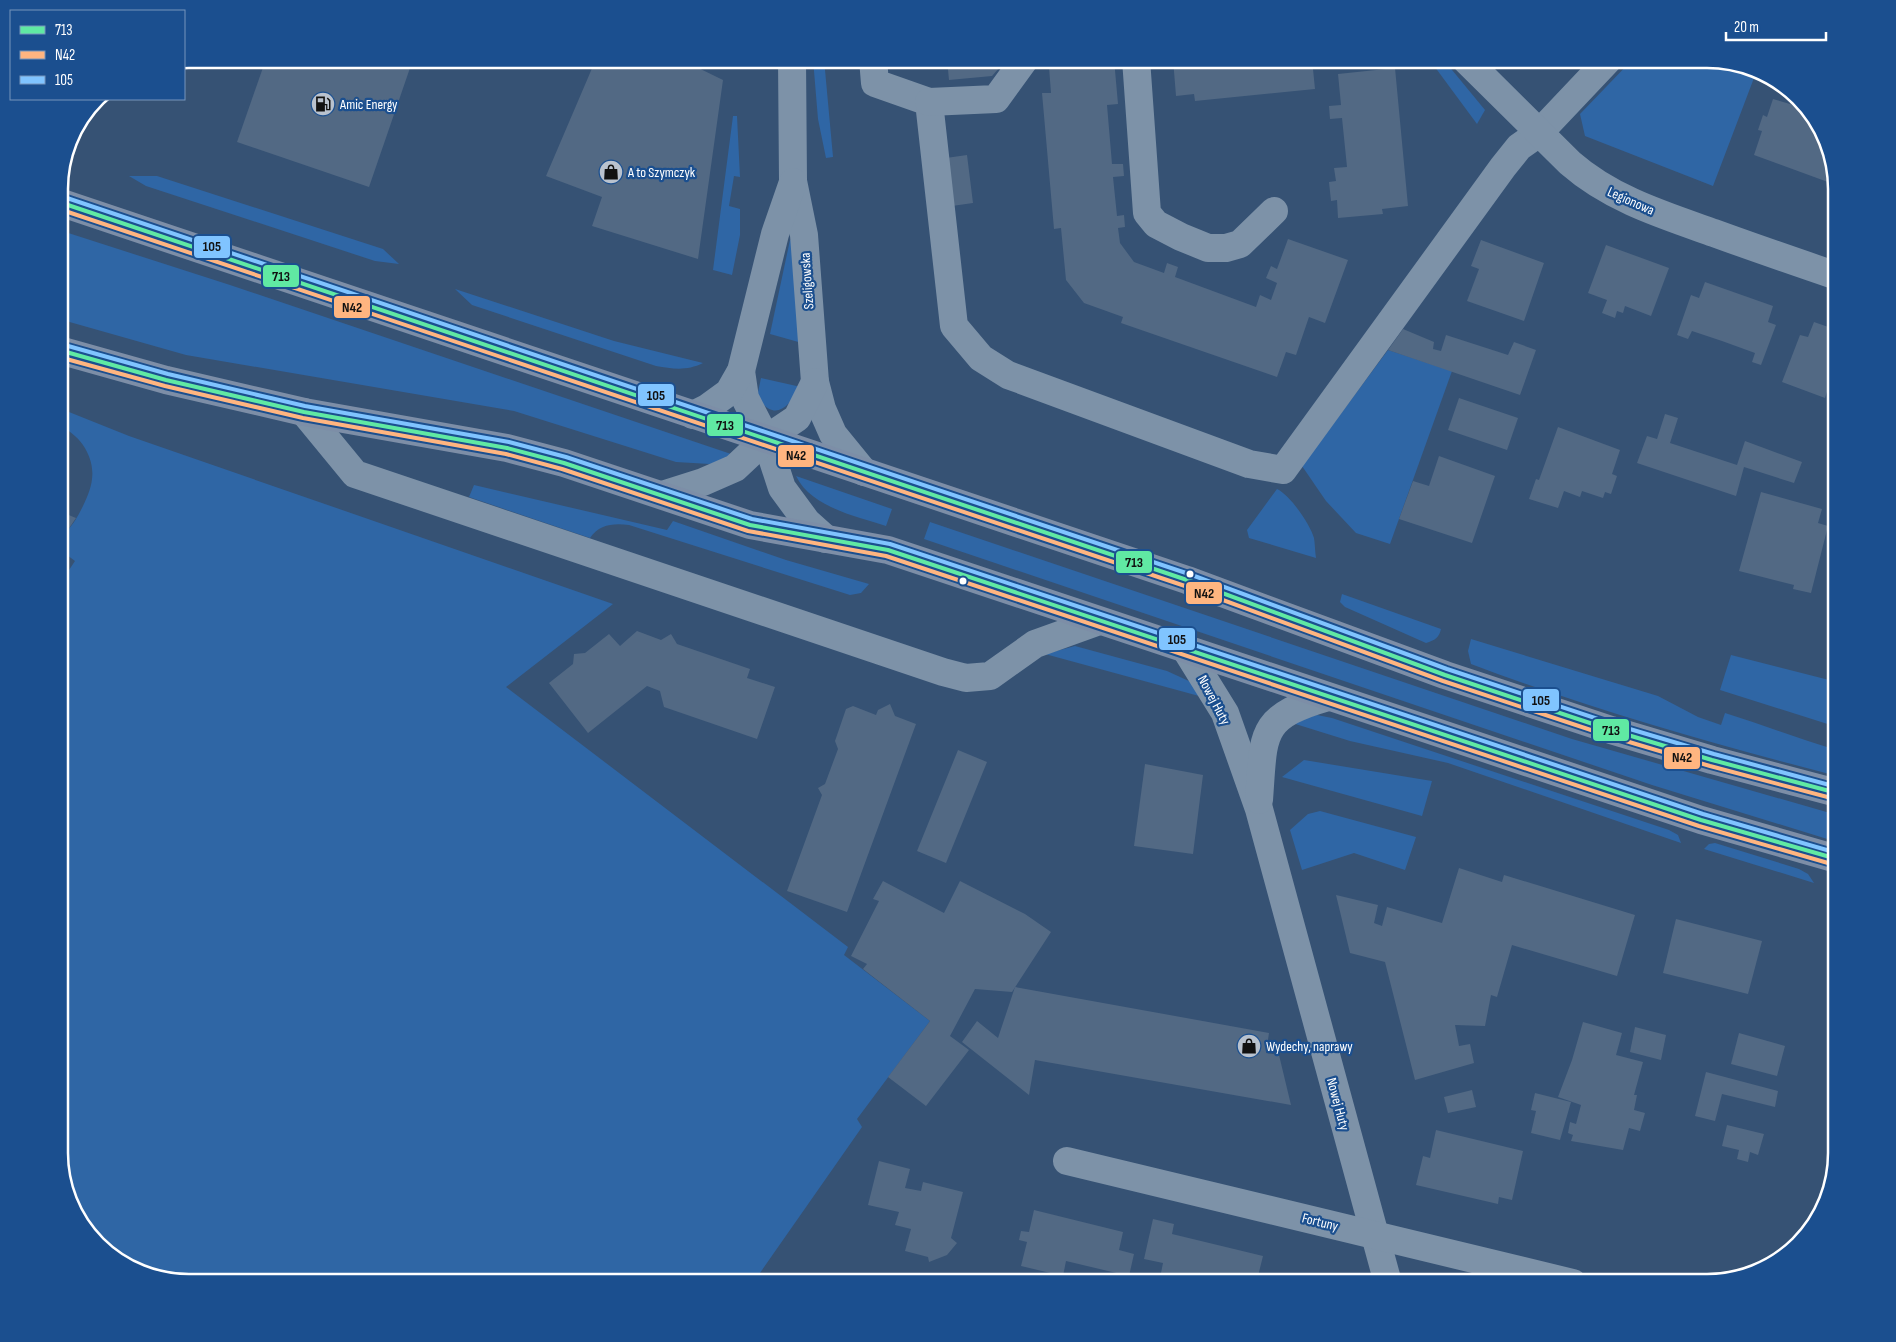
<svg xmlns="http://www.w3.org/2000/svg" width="1896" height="1342" font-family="'Sofia Sans Condensed',sans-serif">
<rect width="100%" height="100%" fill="#365274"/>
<g fill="#2f66a5">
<path d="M813 59H824L833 157 826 158 818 119Z"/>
<path d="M1429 59H1443L1485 110 1477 124Z"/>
<path d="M1633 59C1669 59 1725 53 1757 70L1713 186 1585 136 1580 114Z"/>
<path d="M733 116H737L740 177 734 176 729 206 740 209V235L732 275 713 270Z"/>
<path d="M129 176H157L383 249 399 264 375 261 146 186Z"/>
<path d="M59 230 230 285 731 454 723 460 710 464 676 462 514 411 186 355 59 319Z"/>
<path d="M790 240H791L802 343 770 334Z"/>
<path d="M455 289 614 341 703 363C687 371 673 369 656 366L472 305Z"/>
<path d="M1388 350 1452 371 1390 544 1356 533 1326 501 1302 466Z"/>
<path d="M761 378 801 387C788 407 775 423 757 397Z"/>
<path d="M59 408 129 436 613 604 506 687 848 947 844 955 930 1021 857 1119 862 1127 753 1283H188L146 1276 110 1257 76 1218 59 1162V585L75 561 59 549C59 538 70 529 76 519 82 509 91 491 92 479 95 457 80 434 59 426Z"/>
<path d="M796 476 892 509 886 526C855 516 811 507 796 476Z"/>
<path d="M474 485 667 530 673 521 786 560 869 584 861 593 850 595 629 525C614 523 599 524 590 538L469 497Z"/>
<path d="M1277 489C1290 495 1310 524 1314 538 1315 544 1315 552 1316 558L1249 538 1247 530Z"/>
<path d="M930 522 1572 739 1837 815V842L1652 785 924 539Z"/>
<path d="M1342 594 1441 629C1439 638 1435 640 1426 643L1345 607 1340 602Z"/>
<path d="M1471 639 1658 696 1698 717 1721 725 1725 713C1763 725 1799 739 1837 750V776C1714 744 1590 709 1471 664L1468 651Z"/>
<path d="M1075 646 1167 671 1191 682 1210 699 1045 654Z"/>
<path d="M1731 655 1837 682V727L1720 690Z"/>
<path d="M1317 715 1332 718 1669 830 1678 835 1681 843 1448 763 1350 741 1289 722Z"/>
<path d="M1304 760 1432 781 1422 816 1282 777Z"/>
<path d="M1320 811 1416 837 1405 870 1354 853 1302 870 1290 830 1308 814Z"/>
<path d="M1715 843 1799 869 1808 874 1814 883 1704 849 1709 844Z"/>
</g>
<g fill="#526984">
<path d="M266 59H383L410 68 369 187 237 142Z"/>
<path d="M596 59H680L723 80 698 259 592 226 602 197 546 176Z"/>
<path d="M947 59H1007L992 76 949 80Z"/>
<path d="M1070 59H1114L1118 104 1107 105 1112 164H1123L1124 176 1113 177 1117 216 1124 215 1125 227 1118 228 1120 243 1134 262 1164 273 1167 263 1178 267 1175 277 1256 307 1260 295 1271 300 1277 283 1266 278 1271 266 1277 269 1288 239 1348 260 1325 323 1309 317 1296 355 1286 352 1277 377 1121 323 1123 317 1084 303 1066 280 1061 228 1054 229 1042 93H1051L1049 67 1070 65Z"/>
<path d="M1173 59H1312L1315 89 1195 101 1194 94 1176 96Z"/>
<path d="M1395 68 1408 206 1382 209 1383 214 1338 218 1337 200 1331 201 1329 182 1336 181 1334 168 1347 167 1342 118 1330 119 1329 106 1341 105 1338 74Z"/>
<path d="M1773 99 1790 104 1791 100 1802 104 1824 131 1836 185 1754 155 1762 131 1758 130 1763 115 1767 117Z"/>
<path d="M967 155 973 203 952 206 946 158Z"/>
<path d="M1481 240 1544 263 1524 321 1467 301 1479 269 1471 266Z"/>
<path d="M1606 245 1669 268 1651 316 1625 306 1623 313 1617 311 1615 318 1602 313 1607 300 1588 293Z"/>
<path d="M1705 282 1773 306 1768 322 1776 325 1761 365 1752 362 1755 353 1722 341 1692 331 1688 339 1677 335 1691 295 1699 298Z"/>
<path d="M1814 322 1837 330V384L1830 382 1825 398 1782 382 1800 335 1808 337Z"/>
<path d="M1403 329 1434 342 1433 349 1441 351 1446 335 1508 355 1514 342 1536 350 1520 395 1388 350Z"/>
<path d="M1459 398 1518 418 1507 450 1448 430Z"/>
<path d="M1665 414 1678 418 1670 443 1737 465 1745 441 1802 462 1794 483 1744 467 1736 496 1637 463 1647 436 1657 439Z"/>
<path d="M1558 427 1620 450 1612 474 1617 476 1611 494 1605 492 1603 498 1582 491 1580 497 1564 491 1558 508 1529 499 1536 479 1539 480Z"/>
<path d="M1439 456 1495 476 1472 543 1399 519 1413 481 1429 486Z"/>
<path d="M1761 492 1822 509 1818 523 1828 526 1811 593 1793 589 1794 585 1739 571Z"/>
<path d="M59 511 76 518 59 543Z"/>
<path d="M637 631 661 640 671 634 677 644 750 669 747 678 775 687 757 739 664 707 660 691 647 686 588 733 549 683 573 664 574 654 585 653 609 634 620 646Z"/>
<path d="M890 704 895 716 916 724 847 912 787 891 822 795 818 788 825 784 838 749 835 741 846 709 853 706 876 715 878 710Z"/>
<path d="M958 750 987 762 946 863 917 851Z"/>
<path d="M1145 764 1203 775 1193 854 1134 846Z"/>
<path d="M1459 868 1502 882 1504 875 1635 915 1617 976 1512 945 1497 997 1491 995 1485 1026 1455 1025 1459 1046 1470 1044 1474 1063 1415 1080 1385 962 1350 953 1336 895 1378 905 1374 923 1382 926 1387 907 1442 923Z"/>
<path d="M883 881 944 913 960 881 1025 914 1051 932 1012 992 975 989 950 1036 969 1050 926 1106 888 1077 930 1021 863 969 867 964 851 956 879 901 873 899Z"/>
<path d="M1676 919 1762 941 1748 994 1663 973Z"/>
<path d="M1015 987 1269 1033 1266 1053 1279 1055 1291 1105 1035 1060 1029 1095 962 1042 977 1021 998 1038Z"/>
<path d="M1583 1022 1622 1033 1616 1055 1643 1062 1634 1095H1637L1634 1110 1645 1113 1640 1131 1629 1128 1623 1150 1571 1141 1573 1135 1568 1133 1570 1122 1576 1124 1581 1105 1558 1097 1572 1060Z"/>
<path d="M1635 1027 1666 1035 1661 1060 1630 1052Z"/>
<path d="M1739 1033 1785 1046 1777 1076 1731 1064Z"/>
<path d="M1706 1072 1778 1091 1775 1107 1722 1094 1715 1121 1695 1116Z"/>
<path d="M1472 1090 1476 1107 1448 1113 1444 1097Z"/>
<path d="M1535 1093 1571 1102 1560 1140 1531 1133 1536 1111 1531 1110Z"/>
<path d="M1837 1116V1155L1828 1152Z"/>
<path d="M1727 1125 1764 1134 1758 1155 1750 1152 1748 1162 1737 1159 1739 1150 1722 1146Z"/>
<path d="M1436 1130 1523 1151 1512 1200 1499 1197 1498 1204 1416 1185 1423 1156 1430 1158Z"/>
<path d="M879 1161 910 1169 905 1188 921 1191 923 1182 963 1192 951 1238 957 1243 947 1255 929 1262 928 1257 905 1251 911 1229 895 1225 899 1212 868 1205Z"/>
<path d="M1034 1210 1123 1232 1119 1250 1134 1254 1129 1276 1066 1261 1063 1276 1021 1266 1027 1242 1019 1240 1021 1231 1029 1232Z"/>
<path d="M1153 1219 1174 1224 1172 1234 1263 1256 1257 1280 1247 1277 1245 1283H1159L1163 1263 1144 1259Z"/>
</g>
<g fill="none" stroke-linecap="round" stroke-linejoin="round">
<g stroke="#7d92a8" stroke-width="28">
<path d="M792 59 793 181 804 235 815 382 822 409 833 434 864 472"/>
<path d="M873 59 875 83 929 102 954 326 981 358 1008 375 1249 464 1283 470 1503 167 1519 147 1539 133 1609 59"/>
<path d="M1136 59 1147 213 1156 224 1181 237 1208 248H1226L1240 244 1274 211"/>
<path d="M1465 59 1570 163C1611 199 1663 215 1714 233 1755 248 1796 262 1837 276"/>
<path d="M929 102 996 99 1025 59"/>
<path d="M741 371 745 398 766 439 782 488 807 522 826 539"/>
<path d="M304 412 355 474 943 672 966 678 990 676 1035 644 1099 621"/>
<path d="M693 415 707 408 729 392 741 371 775 234 793 182"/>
<path d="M662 495 703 482 735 468 766 439 797 418 815 382"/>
<path d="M1186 650 1225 713 1259 809 1388 1283"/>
<path d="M1259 800C1264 734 1258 717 1328 697"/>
<path d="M1067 1161 1573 1283"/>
</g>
<g stroke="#7d8ea7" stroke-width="28">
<path d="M59 202 1187 580 1445 675 1611 730 1712 760 1837 793"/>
<path d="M59 350 166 380 304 412 507 448 564 463 750 525 888 550 1701 820 1837 859"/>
</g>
<g stroke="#1b4f8f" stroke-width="8">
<g id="bus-1">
<path d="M59 202 1187 580 1445 675 1611 730 1712 760 1837 793"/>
<path d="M59 350 166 380 304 412 507 448 564 463 750 525 888 550 1701 820 1837 859"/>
</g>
</g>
<g stroke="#1b4f8f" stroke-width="8">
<g id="bus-2">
<path d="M59 209 1185 586 1443 681 1609 736 1710 766 1835 799"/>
<path d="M59 357 165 386 303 418 506 454 562 469 748 531 886 556 1699 826 1835 865"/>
</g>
</g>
<g stroke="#1b4f8f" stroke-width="8">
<g id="bus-3">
<path d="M61 196 1189 574 1447 669 1613 724 1714 754 1837 787"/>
<path d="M61 344 168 374 305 406 509 442 566 457 752 519 890 544 1703 814 1837 853"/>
</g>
</g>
<use href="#bus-1" stroke="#60e9a3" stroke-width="4"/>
<use href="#bus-2" stroke="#ffb580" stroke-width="4"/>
<use href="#bus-3" stroke="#80c4ff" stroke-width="4"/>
</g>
<defs>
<g id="fuel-disc" transform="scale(1.25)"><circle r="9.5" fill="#b9c2ce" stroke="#1b4f8f"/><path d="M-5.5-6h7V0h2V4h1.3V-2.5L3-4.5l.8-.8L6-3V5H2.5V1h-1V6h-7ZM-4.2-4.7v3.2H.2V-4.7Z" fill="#111"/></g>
<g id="shop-disc" transform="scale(1.25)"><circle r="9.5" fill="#b9c2ce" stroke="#1b4f8f"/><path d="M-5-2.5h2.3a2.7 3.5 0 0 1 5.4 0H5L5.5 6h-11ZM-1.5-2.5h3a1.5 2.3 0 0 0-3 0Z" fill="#111"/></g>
</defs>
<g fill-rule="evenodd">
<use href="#fuel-disc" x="323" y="104"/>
<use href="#shop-disc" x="611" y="172"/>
<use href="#shop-disc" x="1249" y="1046"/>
</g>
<g fill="#fff" stroke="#1b4f8f" stroke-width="2">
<circle cx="1190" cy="574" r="4.5"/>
<circle cx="963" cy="581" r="4.5"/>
</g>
<g text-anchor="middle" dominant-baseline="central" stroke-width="4.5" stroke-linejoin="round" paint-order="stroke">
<g font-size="14" fill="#fff" stroke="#1b4f8f" text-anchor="start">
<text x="340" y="104">Amic Energy</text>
<text x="628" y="172">A to Szymczyk</text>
<text x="1266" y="1046">Wydechy, naprawy</text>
</g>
<g font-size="14" fill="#fff" stroke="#1b4f8f">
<text transform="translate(1631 201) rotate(24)">Legionowa</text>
<text transform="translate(807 281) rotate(-94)">Szeligowska</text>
<text transform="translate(1214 700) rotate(62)">Nowej Huty</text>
<text transform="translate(1338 1104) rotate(75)">Nowej Huty</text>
<text transform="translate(1320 1222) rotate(14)">Fortuny</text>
</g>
</g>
<path d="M0 0H1896V1342H0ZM189 68H1707A121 121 0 0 1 1828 189V1153A121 121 0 0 1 1707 1274H189A121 121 0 0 1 68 1153V189A121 121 0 0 1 189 68Z" fill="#1b4f8f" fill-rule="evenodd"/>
<path fill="none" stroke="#fff" stroke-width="2.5" d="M189 68H1707A121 121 0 0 1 1828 189V1153A121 121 0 0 1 1707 1274H189A121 121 0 0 1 68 1153V189A121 121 0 0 1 189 68Z"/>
<g stroke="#1b4f8f" stroke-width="2">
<rect x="193" y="235" width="38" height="24" rx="5" fill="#80c4ff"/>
<rect x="262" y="264" width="38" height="24" rx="5" fill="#60e9a3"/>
<rect x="333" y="295" width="38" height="24" rx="5" fill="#ffb580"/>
<rect x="637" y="383" width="38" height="24" rx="5" fill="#80c4ff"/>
<rect x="706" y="413" width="38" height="24" rx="5" fill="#60e9a3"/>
<rect x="777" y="444" width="38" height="24" rx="5" fill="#ffb580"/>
<rect x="1115" y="550" width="38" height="24" rx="5" fill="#60e9a3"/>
<rect x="1185" y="581" width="38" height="24" rx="5" fill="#ffb580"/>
<rect x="1158" y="627" width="38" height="24" rx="5" fill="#80c4ff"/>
<rect x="1522" y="688" width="38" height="24" rx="5" fill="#80c4ff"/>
<rect x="1592" y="718" width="38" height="24" rx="5" fill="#60e9a3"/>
<rect x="1663" y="746" width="38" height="24" rx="5" fill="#ffb580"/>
</g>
<g font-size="14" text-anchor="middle" font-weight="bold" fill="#111">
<text x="212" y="251">105</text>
<text x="281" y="281">713</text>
<text x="352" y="312">N42</text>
<text x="656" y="400">105</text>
<text x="725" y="430">713</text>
<text x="796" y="460">N42</text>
<text x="1134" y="567">713</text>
<text x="1204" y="598">N42</text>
<text x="1177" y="644">105</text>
<text x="1541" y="705">105</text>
<text x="1611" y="735">713</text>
<text x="1682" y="762">N42</text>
</g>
<rect x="10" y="10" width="175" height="90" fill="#1b4f8f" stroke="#7695bc"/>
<rect x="20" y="26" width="25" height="8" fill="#60e9a3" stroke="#7695bc"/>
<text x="55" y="35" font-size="15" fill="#ffffff">713</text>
<rect x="20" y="51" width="25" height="8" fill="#ffb580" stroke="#7695bc"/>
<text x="55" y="60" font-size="15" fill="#ffffff">N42</text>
<rect x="20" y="76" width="25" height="8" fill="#80c4ff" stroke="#7695bc"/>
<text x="55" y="85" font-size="15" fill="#ffffff">105</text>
<path d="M1726 32v8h100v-8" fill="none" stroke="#ffffff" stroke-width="2.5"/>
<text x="1734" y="32" font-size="15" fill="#ffffff" stroke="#1b4f8f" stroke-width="4" paint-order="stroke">20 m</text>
</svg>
